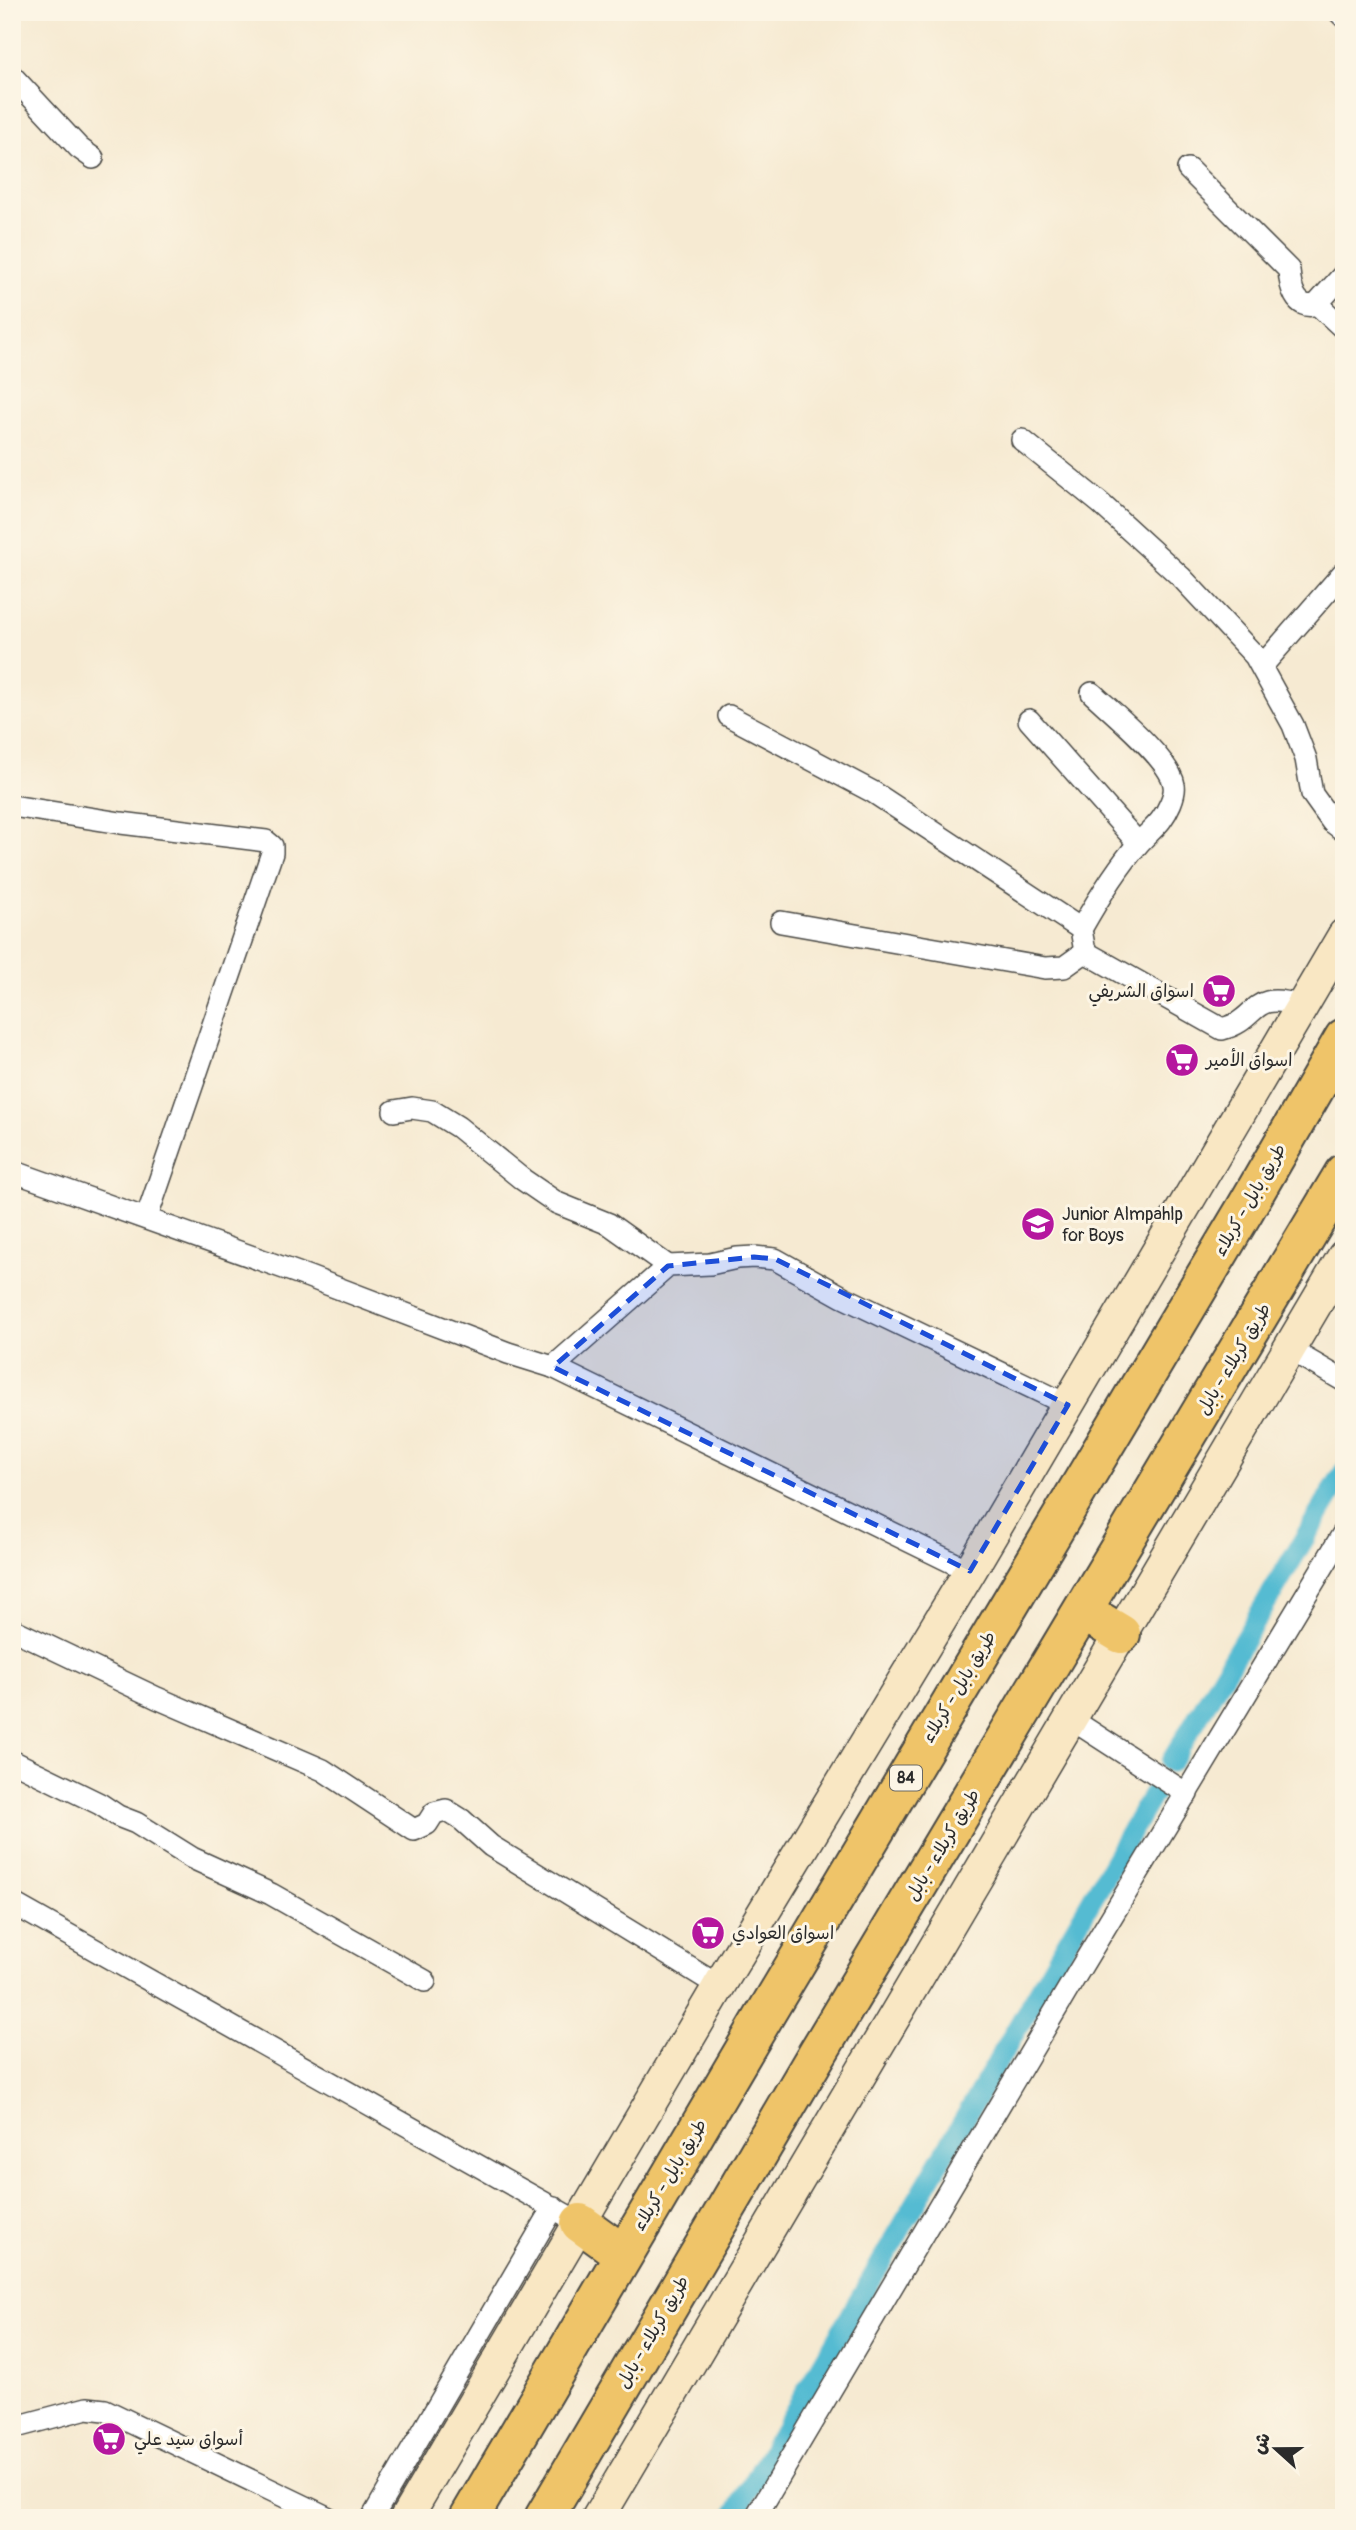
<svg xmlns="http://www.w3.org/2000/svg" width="1356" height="2530" font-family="Pangolin,'Playpen Sans Arabic',sans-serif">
<rect width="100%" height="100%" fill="#fcf5e5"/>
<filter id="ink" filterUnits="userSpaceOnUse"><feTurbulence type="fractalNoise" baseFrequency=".0143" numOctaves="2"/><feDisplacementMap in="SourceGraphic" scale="14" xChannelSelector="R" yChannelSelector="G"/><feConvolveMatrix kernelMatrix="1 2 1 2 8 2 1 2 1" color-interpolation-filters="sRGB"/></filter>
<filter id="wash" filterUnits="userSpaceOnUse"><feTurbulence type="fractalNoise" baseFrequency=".00686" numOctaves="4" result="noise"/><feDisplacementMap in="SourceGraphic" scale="28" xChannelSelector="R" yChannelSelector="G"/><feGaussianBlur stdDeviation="1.57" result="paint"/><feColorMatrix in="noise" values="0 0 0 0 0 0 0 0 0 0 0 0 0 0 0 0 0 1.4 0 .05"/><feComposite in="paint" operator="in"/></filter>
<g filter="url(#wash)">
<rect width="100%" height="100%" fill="#f6ead2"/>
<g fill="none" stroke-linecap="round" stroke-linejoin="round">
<g stroke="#54bbd2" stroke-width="21">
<path d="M1171 1762 1344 1472"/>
<path d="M733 2518 1153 1794"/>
</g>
</g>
</g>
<g filter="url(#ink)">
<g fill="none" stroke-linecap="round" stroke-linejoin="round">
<g stroke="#494844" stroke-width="24">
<g id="street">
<path d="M1339 12 1344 17"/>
<path d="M12 76 79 148 93 158"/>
<path d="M1188 169 1289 270C1290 285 1295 312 1317 304L1344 274"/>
<path d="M1317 304 1344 329"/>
<path d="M1022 440 1100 503 1181 577 1255 656 1293 725 1306 759 1312 794 1332 822 1344 831"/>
<path d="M1262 666 1344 572"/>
<path d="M729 716 873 792 1081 929 1085 952"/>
<path d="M1029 720 1138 843"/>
<path d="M12 806 121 823 266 841 272 846V853L147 1217"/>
<path d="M781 922 1045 968 1064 967 1085 952"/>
<path d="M1081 929C1098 899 1116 869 1139 843 1146 835 1155 828 1161 820 1167 812 1176 795 1174 785 1171 760 1111 711 1092 693"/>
<path d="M1085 952 1222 1029C1260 1020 1249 989 1300 1006"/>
<path d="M394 1111 412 1108 432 1111 458 1127 522 1179 557 1203 609 1224 668 1266"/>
<path d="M12 1171 309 1277 508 1353 553 1367 970 1571"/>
<path d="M1289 1349 1344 1381"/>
<path d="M553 1367 668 1266 710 1264 737 1258 754 1257 775 1259 843 1297 1068 1405"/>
<path d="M12 1629 157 1698 323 1770 414 1830 427 1824 434 1813 446 1810 462 1820 491 1846 719 1986"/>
<path d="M1071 1719 1187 1794"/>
<path d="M12 1761 100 1804 118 1816 136 1823 192 1858 271 1894 425 1981"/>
<path d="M12 1903 580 2223"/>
<path d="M12 2428 87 2408 105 2410 329 2518"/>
<path d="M372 2518 554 2207"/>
<path d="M755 2518 1074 1979 1344 1532"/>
</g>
</g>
<g stroke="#494844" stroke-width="35">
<g id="secondary">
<path d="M406 2518 719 1986 970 1571 1344 935"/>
<path d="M598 2518 1344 1256"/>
</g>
</g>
<g stroke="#494844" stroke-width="42">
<g id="highway">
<path d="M1083 1611 1121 1634"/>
<path d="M580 2223 623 2254"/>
<path d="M469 2518 762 2020 1244 1211 1344 1038"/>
<path d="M544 2518 817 2054 1344 1173"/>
</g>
</g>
<use href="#street" stroke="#fff" stroke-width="21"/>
<use href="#secondary" stroke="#f9e7c3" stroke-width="32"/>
<use href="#highway" stroke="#efc469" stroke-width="38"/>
</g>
</g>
<path fill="#1d4ed8" fill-opacity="0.2" stroke="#1d4ed8" stroke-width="5" stroke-dasharray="14 9" stroke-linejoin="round" d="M754 1257 775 1259 1068 1405 970 1571 553 1367 668 1266Z"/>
<defs>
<g id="supermarket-disc" transform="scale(1.75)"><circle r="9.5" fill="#b5179e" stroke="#fcf5e5"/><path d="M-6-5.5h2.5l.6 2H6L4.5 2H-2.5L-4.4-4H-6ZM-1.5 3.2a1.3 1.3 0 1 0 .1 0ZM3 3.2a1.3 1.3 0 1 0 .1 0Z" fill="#fff"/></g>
<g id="school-disc" transform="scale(1.75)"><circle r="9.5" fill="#b5179e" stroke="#fcf5e5"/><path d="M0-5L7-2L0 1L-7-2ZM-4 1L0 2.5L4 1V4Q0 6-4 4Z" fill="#fff"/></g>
</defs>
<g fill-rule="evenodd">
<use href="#supermarket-disc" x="1219" y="991"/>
<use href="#supermarket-disc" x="1182" y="1060"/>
<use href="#school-disc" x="1038" y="1224"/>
<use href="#supermarket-disc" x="708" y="1933"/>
<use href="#supermarket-disc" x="109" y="2439"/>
</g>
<g text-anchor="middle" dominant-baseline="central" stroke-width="6" stroke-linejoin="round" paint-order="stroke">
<rect fill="#fcf5e5" stroke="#6a6863" stroke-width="2" x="890" y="1765.5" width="32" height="25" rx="5"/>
<g font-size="16" font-weight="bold" fill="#2b2b2b">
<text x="906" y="1778">84</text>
</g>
<g font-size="18" fill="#2b2b2b" stroke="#fcf5e5" text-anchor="start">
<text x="1194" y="991" text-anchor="end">اسواق الشريفي</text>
<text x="1206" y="1060">اسواق الأمير</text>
<text x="1062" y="1214">Junior Almpahlp<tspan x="1062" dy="21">for Boys</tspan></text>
<text x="732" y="1933">اسواق العوادي</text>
<text x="134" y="2439">أسواق سيد علي</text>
</g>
<g font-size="18" fill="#2b2b2b" stroke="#fcf5e5">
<text transform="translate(1250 1200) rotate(-60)">طريق بابل - كربلاء</text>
<text transform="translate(1234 1359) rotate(-59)">طريق كربلاء - بابل</text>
<text transform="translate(959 1687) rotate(-59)">طريق بابل - كربلاء</text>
<text transform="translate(943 1845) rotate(-59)">طريق كربلاء - بابل</text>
<text transform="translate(670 2175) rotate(-59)">طريق بابل - كربلاء</text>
<text transform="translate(653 2332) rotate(-60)">طريق كربلاء - بابل</text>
</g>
</g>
<rect width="1356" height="2530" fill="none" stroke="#fcf5e5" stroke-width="42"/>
<g transform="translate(1276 2449) rotate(291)" stroke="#fcf5e5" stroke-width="5" paint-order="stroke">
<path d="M0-5L12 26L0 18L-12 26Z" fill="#2b2b2b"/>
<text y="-10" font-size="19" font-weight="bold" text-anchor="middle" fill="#2b2b2b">ش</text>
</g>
</svg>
